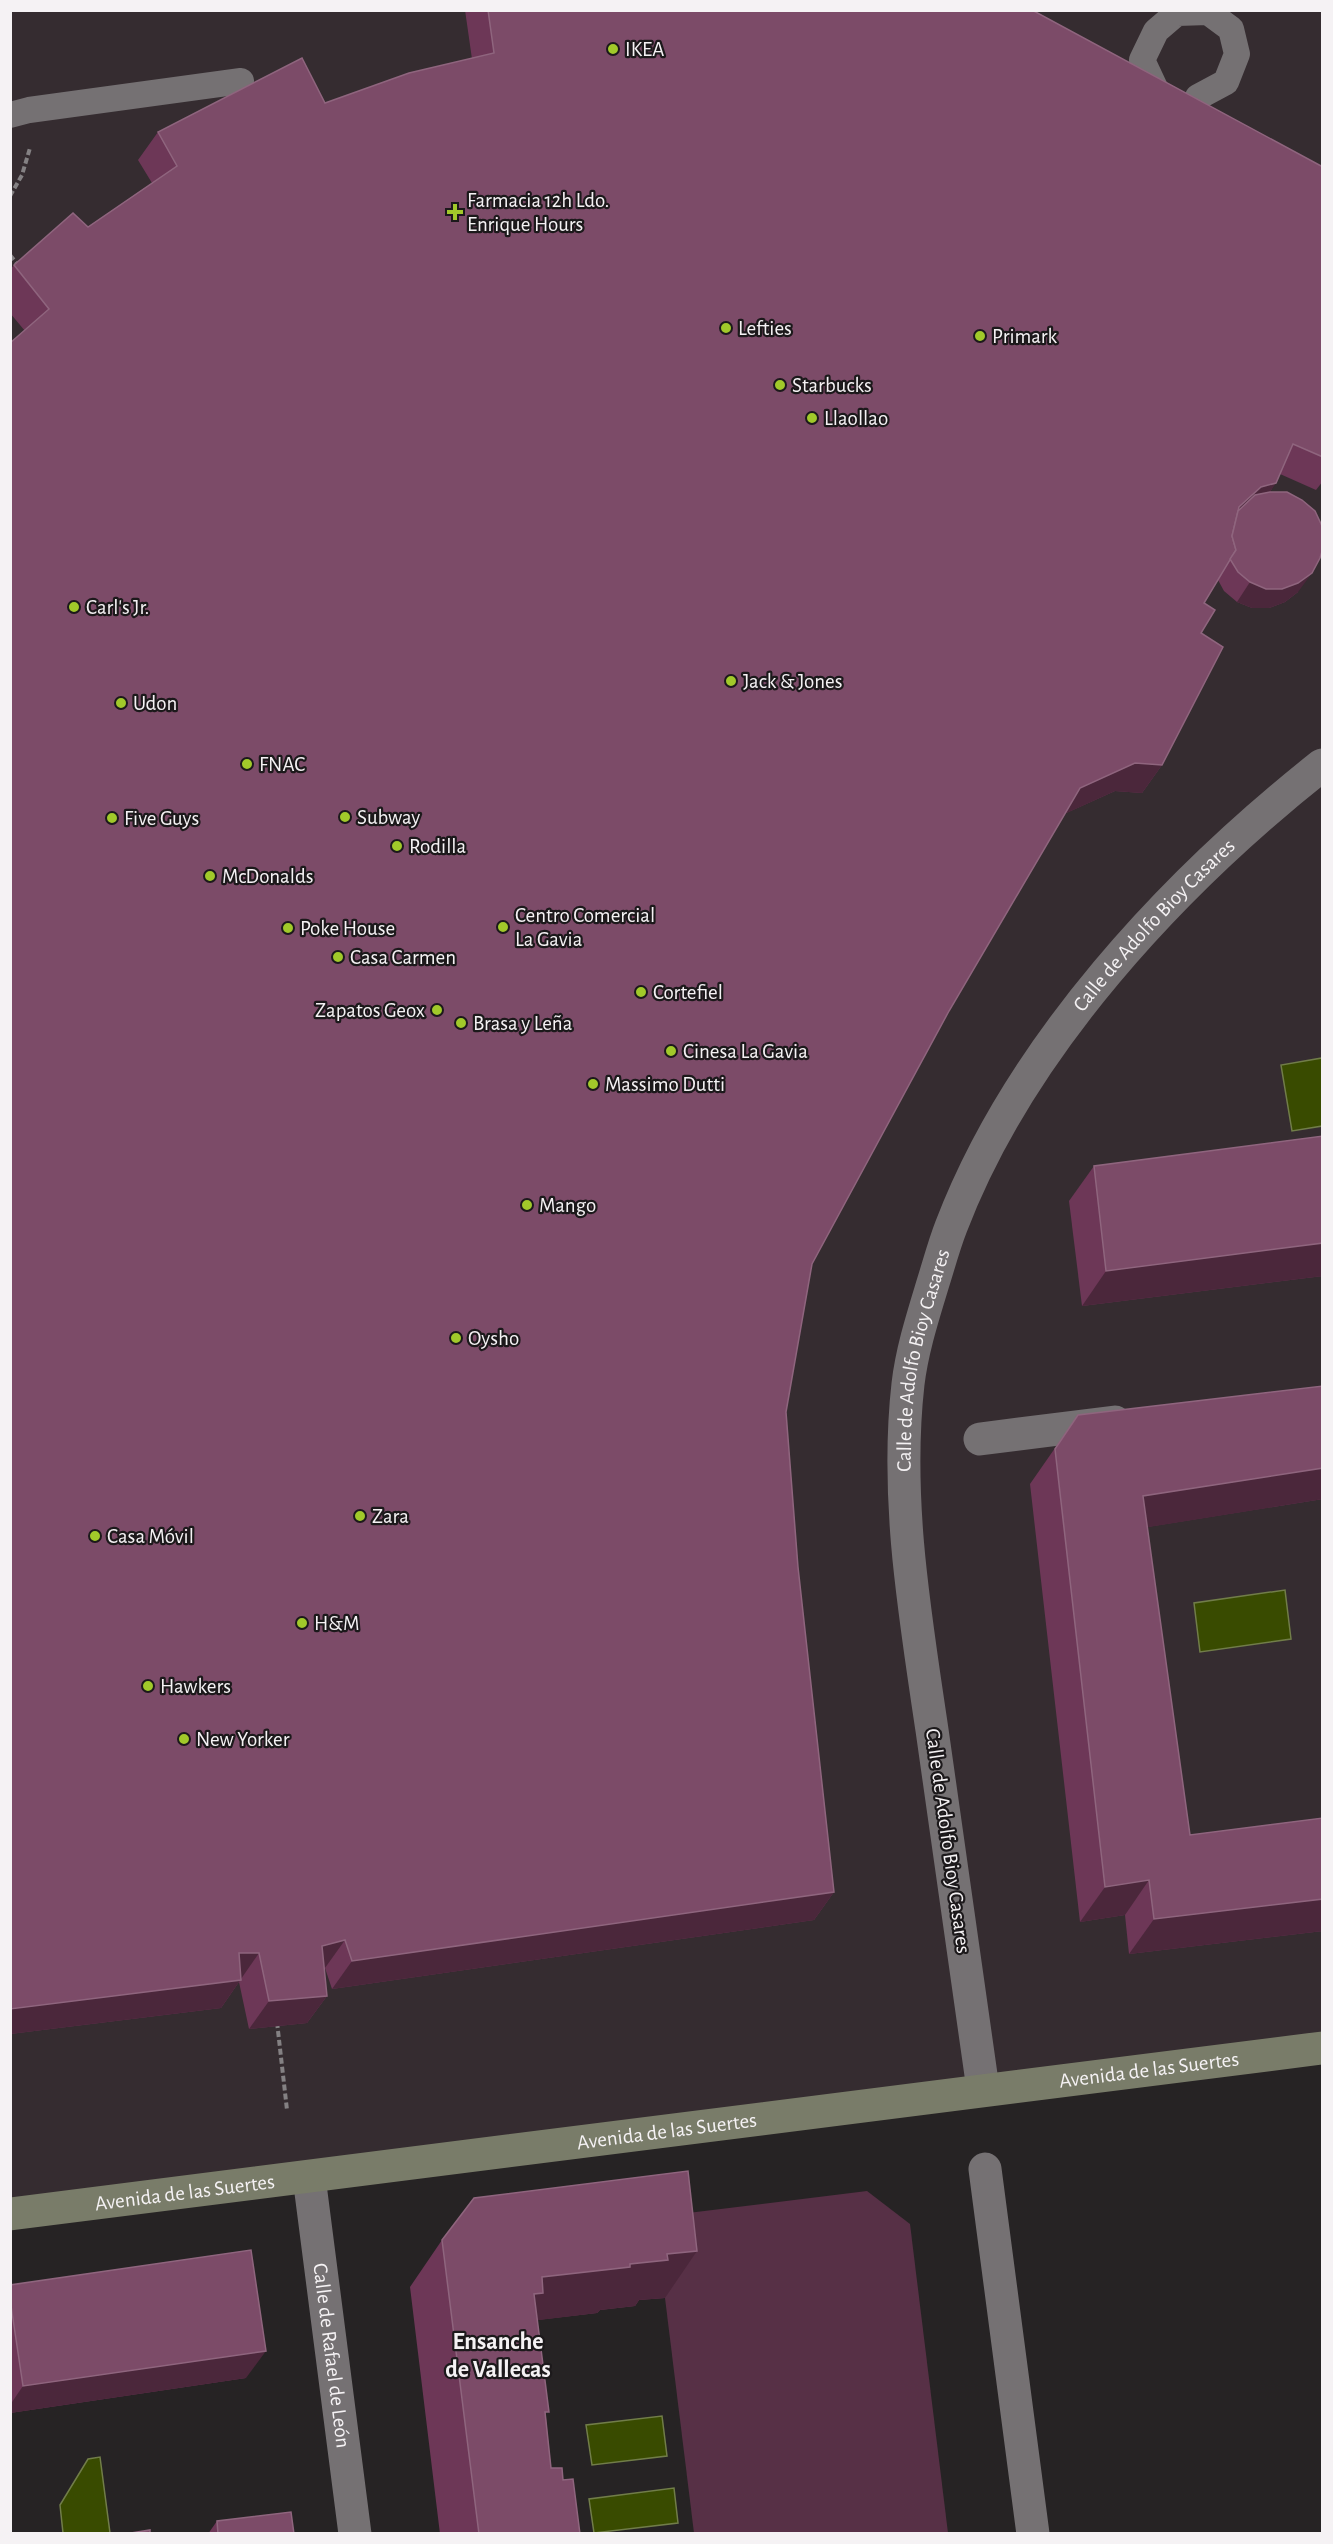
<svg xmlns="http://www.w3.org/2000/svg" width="1333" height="2544" font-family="'Alegreya Sans',sans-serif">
<rect width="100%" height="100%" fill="#262324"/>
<path fill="#352c30" d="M10 11H1322V2048L11 2214Z"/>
<path fill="#573046" d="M867 2191 910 2224 948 2533H694L655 2217Z"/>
<g fill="#394b00" stroke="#717d49" stroke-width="1.5">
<path d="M1322 1058V1126L1292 1131 1281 1065Z"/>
<path d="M1285 1590 1291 1639 1200 1652 1194 1603Z"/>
<path d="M662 2416 667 2456 592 2465 586 2425Z"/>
<path d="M100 2457 110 2533H63L60 2505 88 2459Z"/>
<path d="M674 2488 678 2523 594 2533 589 2499Z"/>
</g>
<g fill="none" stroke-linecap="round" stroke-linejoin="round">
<g stroke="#848183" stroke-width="4" stroke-dasharray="6 3" stroke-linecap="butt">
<path d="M10 196 22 175 30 148"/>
<path d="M10 255 19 266"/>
<path d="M277 2022 287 2110"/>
</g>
<g stroke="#757173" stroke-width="26">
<path d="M1168 98 1157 92 1142 60 1156 31 1177 13 1208 12 1231 29 1237 54 1226 82 1198 97"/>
<path d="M10 115 29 110 241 81"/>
</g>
<g stroke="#757173" stroke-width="33">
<path d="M980 1439 1115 1422"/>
<path id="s1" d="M983 2089C966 1969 949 1850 932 1730 915 1615 895 1499 908 1384 912 1350 923 1316 933 1283 939 1264 944 1245 951 1227 1020 1046 1173 883 1322 765"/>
<path d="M985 2169 1033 2534"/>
<path id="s2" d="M309 2177 355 2534"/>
</g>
<path stroke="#797c69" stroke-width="33" id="s3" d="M10 2214C448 2160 885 2102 1322 2048"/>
</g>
<g fill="#6d3757">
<path d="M465 10H1032L1323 167V481L1316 490 1280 474 1270 492 1298 592 1285 602 1269 608H1252L1237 602 1224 591 1218 580 1204 603 1201 633 1162 765 1142 793 1115 791 1064 814 949 1011 812 1264 786 1412 798 1567 834 1892 814 1920 332 1989 325 1968H324L327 1996 307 2023 249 2029 239 1982 221 2008 10 2034V343L25 331 10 313V270L14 265 88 227 152 183 138 160 158 132 325 103 472 59Z"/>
<path d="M1323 1136V1276L1082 1306 1069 1201 1094 1166Z"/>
<path d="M1078 1415 1323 1499 1147 1527 1190 1835 1323 1818V1931L1129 1954 1125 1915 1080 1922 1030 1484Z"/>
<path d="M442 2240 665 2298 639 2300 635 2306 600 2310 597 2313 537 2320 546 2418 551 2468 563 2480 580 2534H440L410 2287Z"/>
<path d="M10 2285 246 2378 10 2413Z"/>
<path d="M217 2521 294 2534H208Z"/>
</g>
<g fill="#4b273b">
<path d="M1276 483 1257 511 1229 526 1239 507 1261 487Z"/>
<path d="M1312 573 1298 592 1285 602 1269 608H1252L1237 602 1250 582Z"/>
<path d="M1135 763 1162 765 1142 793 1115 791 1060 816 1080 788Z"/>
<path d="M1323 1243V1276L1082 1306 1106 1271Z"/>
<path d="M1323 1468V1499L1118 1532 1143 1496Z"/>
<path d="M1149 1880 1125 1915 1080 1922 1105 1887Z"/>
<path d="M834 1892 814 1920 332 1989 352 1961Z"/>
<path d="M1323 1899V1931L1129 1954 1154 1919Z"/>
<path d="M345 1940 325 1968 303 1974 322 1946Z"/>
<path d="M239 1953H259L221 2008 10 2034V2009Z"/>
<path d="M327 1996 307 2023 249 2029 269 2001Z"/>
<path d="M697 2251 665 2298 639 2300 635 2306 600 2310 597 2313 523 2322 542 2277 630 2264 667 2254Z"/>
<path d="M266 2351 246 2378 10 2413V2405L23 2386Z"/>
</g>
<g fill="#7c4b68" stroke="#8f657e" stroke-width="1.5">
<path d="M488 10H1032L1323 167V457L1293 444 1276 483 1261 487 1239 507 1232 536 1236 550 1204 603 1215 610 1201 633 1223 647 1162 765 1135 763 1080 788 949 1011 812 1264 786 1412 798 1567 834 1892 352 1961 345 1940 322 1946 327 1996 269 2001 259 1953H239L241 1980 10 2009V343L49 309 14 265 73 213 88 227 177 166 158 132 302 58 325 103 409 73 494 53Z"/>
<path d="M1270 492H1287L1302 500 1315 511 1322 526 1323 548 1320 558 1312 573 1298 583 1282 589H1266L1250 582 1238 572 1230 559 1236 550 1232 536 1238 511 1255 495Z"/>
<path d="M1323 1136V1243L1106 1271 1094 1166Z"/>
<path d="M1323 1386V1468L1143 1496 1190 1835 1323 1818V1899L1154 1919 1149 1880 1105 1887 1055 1449 1078 1415Z"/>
<path d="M688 2171 697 2251 667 2254 668 2260 630 2264V2267L542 2277 543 2293 534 2294 549 2412H545L551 2468H562L563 2480 573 2479 580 2534H479L442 2240 474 2198Z"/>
<path d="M251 2250 266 2351 23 2386 10 2299V2285Z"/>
<path d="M291 2512 294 2534H218L217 2521Z"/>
<path d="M150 2530V2534H125Z"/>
</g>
<g fill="#a1c92a" stroke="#1c191b" stroke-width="2">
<circle cx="613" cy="49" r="6"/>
<path d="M452 203h6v6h6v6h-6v6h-6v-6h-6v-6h6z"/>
<circle cx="726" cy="328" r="6"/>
<circle cx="980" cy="336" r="6"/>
<circle cx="780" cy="385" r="6"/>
<circle cx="812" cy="418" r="6"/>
<circle cx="74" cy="607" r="6"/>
<circle cx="731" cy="681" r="6"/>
<circle cx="121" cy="703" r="6"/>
<circle cx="247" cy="764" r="6"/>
<circle cx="345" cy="817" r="6"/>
<circle cx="112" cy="818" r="6"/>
<circle cx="397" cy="846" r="6"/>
<circle cx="210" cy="876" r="6"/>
<circle cx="503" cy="927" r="6"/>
<circle cx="288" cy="928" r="6"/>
<circle cx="338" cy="957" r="6"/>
<circle cx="641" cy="992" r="6"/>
<circle cx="437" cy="1010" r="6"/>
<circle cx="461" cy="1023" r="6"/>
<circle cx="671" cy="1051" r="6"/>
<circle cx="593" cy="1084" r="6"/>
<circle cx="527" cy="1205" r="6"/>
<circle cx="456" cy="1338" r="6"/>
<circle cx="360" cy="1516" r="6"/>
<circle cx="95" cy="1536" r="6"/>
<circle cx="302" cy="1623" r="6"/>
<circle cx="148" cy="1686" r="6"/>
<circle cx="184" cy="1739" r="6"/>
</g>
<g text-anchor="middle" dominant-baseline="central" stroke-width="4.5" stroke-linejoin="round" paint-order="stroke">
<g font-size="21" fill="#f5f2f4" stroke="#1c191b" text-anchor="start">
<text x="625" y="49">IKEA</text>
<text x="467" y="200">Farmacia 12h Ldo.<tspan x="467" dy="24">Enrique Hours</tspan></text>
<text x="738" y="328">Lefties</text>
<text x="992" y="336">Primark</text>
<text x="792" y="385">Starbucks</text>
<text x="824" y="418">Llaollao</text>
<text x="86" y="607">Carl's Jr.</text>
<text x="743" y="681">Jack &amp; Jones</text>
<text x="133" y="703">Udon</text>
<text x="259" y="764">FNAC</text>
<text x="357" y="817">Subway</text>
<text x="124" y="818">Five Guys</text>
<text x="409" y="846">Rodilla</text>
<text x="222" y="876">McDonalds</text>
<text x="515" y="915">Centro Comercial<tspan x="515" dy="24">La Gavia</tspan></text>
<text x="300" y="928">Poke House</text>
<text x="350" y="957">Casa Carmen</text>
<text x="653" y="992">Cortefiel</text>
<text x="425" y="1010" text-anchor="end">Zapatos Geox</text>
<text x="473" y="1023">Brasa y Leña</text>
<text x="683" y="1051">Cinesa La Gavia</text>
<text x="605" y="1084">Massimo Dutti</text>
<text x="539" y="1205">Mango</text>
<text x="468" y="1338">Oysho</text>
<text x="372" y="1516">Zara</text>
<text x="107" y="1536">Casa Móvil</text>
<text x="314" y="1623">H&amp;M</text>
<text x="160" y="1686">Hawkers</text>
<text x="196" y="1739">New Yorker</text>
</g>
<g font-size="21" fill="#f5f2f4" stroke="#1c191b">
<text stroke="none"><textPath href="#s1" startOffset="1240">Calle de Adolfo Bioy Casares</textPath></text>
<text stroke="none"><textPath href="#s1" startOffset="736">Calle de Adolfo Bioy Casares</textPath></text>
<text transform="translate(948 1841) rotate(82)">Calle de Adolfo Bioy Casares</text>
<text stroke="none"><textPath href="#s3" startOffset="1148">Avenida de las Suertes</textPath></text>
<text stroke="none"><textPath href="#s3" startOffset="662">Avenida de las Suertes</textPath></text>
<text stroke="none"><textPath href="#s3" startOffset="176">Avenida de las Suertes</textPath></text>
<text stroke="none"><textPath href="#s2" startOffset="180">Calle de Rafael de León</textPath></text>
</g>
<g font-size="24" font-weight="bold" fill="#f5f2f4" stroke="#1c191b">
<text x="498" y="2342">Ensanche<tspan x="498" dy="28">de Vallecas</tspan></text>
</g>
</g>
<rect width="1333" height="2544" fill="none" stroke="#f5f2f4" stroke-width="24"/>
</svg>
